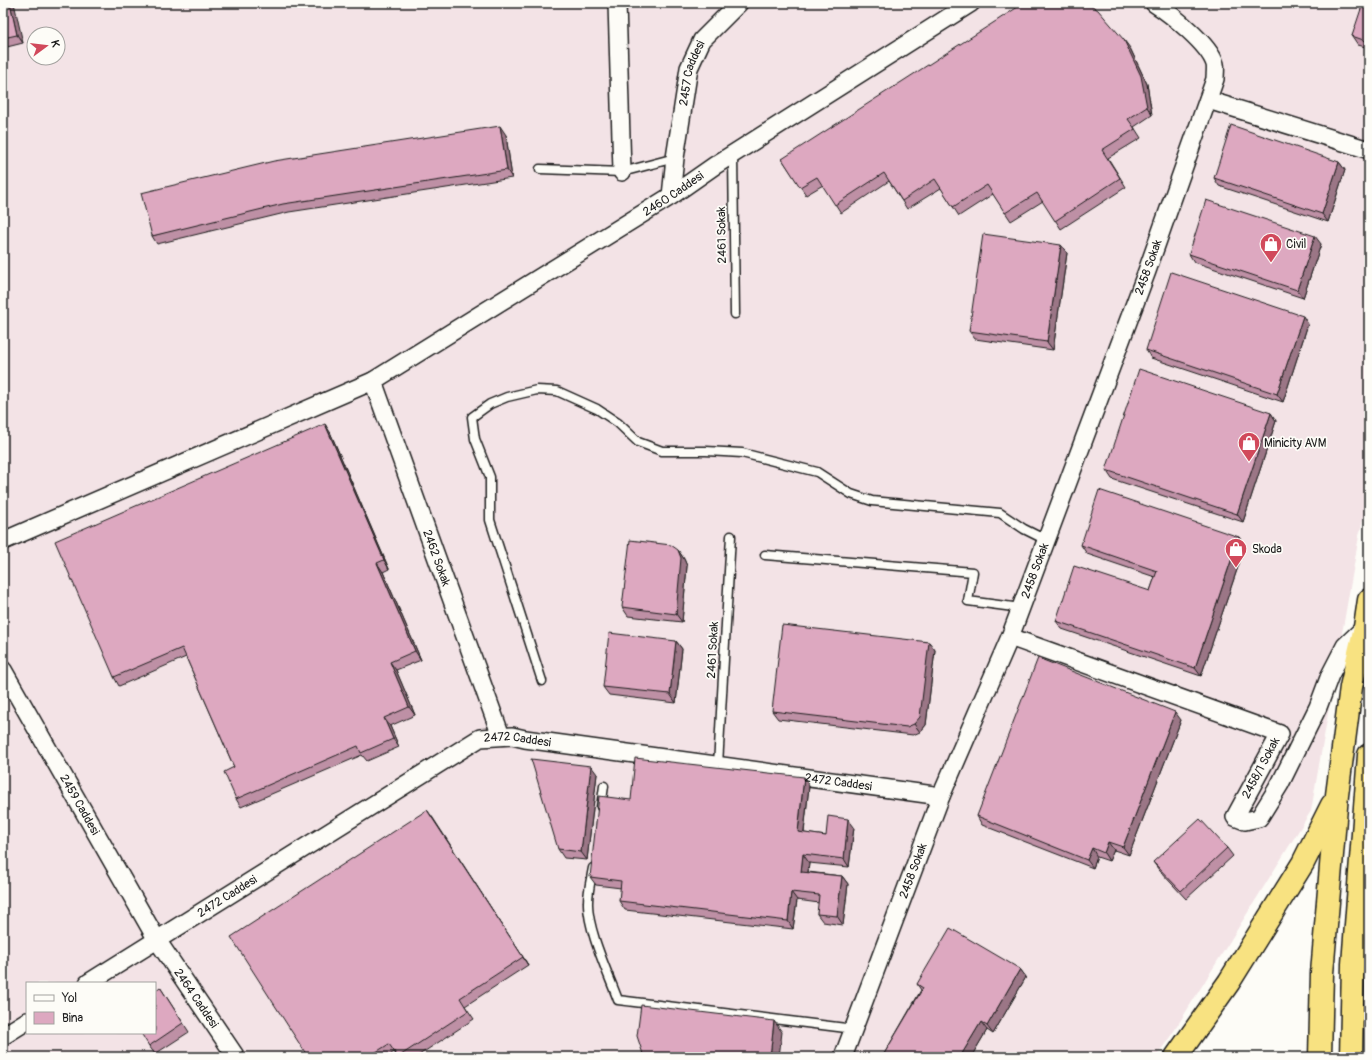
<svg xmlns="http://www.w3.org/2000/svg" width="1372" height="1060" font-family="Pangolin,sans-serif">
<rect width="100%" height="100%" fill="#fdfcf7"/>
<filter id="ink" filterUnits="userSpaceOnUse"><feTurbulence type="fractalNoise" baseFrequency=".025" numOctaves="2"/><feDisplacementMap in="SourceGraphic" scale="8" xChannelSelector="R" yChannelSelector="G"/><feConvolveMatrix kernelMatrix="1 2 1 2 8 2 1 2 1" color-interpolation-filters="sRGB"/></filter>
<g filter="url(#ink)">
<path fill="#f3e3e6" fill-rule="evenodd" d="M3 3H1369V496L1359 536 1311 811 1174 1031 1156 1057H3ZM34 34H58V58H34ZM27 983H155V1033H27Z"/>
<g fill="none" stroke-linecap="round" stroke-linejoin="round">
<g stroke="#1c1c1c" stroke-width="11">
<g id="lane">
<path d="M733 155 735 314"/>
<path d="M540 169 622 172 675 158"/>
<path d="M765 555 973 572 968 601 1021 608"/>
<path d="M542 681 490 520V477L475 439 472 417 490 404 507 397 537 390 557 391 597 409 618 423 638 442 662 451H706L742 453 817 472 851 494 872 501 1000 513 1024 529 1046 540"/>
<path d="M718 765 731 536"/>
<path d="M601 807 604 786"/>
<path d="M593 868C591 879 588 891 588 902 587 929 608 973 618 1000L854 1029"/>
</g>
</g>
<g stroke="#1c1c1c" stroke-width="20">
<g id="street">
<path d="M617 3 622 172"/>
<path d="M1208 100 1369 150"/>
<path id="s1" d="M671 196 675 158 689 68 702 40 739 3"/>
<path id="s2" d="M373 381 501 736"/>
<path id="s3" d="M3 541 373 381 671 196 714 166 971 3"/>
<path d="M1010 637 1280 734 1235 817 1245 821 1259 818 1280 784 1318 707 1330 675 1345 646 1365 627"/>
<path id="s4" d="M3 670 157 940 236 1057"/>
<path id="s5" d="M88 983 480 738 512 736 525 739 941 796"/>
<path d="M3 1036 27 1021"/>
<path id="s6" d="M843 1057 941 796 1010 637 1147 271 1215 79C1215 74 1216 68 1215 64 1209 44 1171 14 1154 3"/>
</g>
</g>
<g stroke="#1c1c1c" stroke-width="25">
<g id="highway">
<path d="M1176 1057 1229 982 1303 863 1332 805"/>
<path d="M1320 1057 1322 973 1337 795 1351 687 1365 627 1369 600"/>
<path d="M1351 1057 1353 964 1369 755"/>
</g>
</g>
<use href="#lane" stroke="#fdfcf7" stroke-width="8"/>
<use href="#street" stroke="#fdfcf7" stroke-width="17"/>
<use href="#highway" stroke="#f8e281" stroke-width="22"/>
</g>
<g fill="#be90a5" stroke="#1c1c1c">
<path d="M3 3 23 43 3 48Z"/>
<path d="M1369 3V48L1358 45 1352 36Z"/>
<path d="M1130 48 1147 84 1152 115 1134 127 1141 138 1108 158 1126 187 1061 229 1043 201 1011 221 993 194 959 216 941 188 907 209 889 181 841 213 823 185 806 195 782 159Z"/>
<path d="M506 135 512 178 289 212 157 244 152 236Z"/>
<path d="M1339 162 1345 170 1328 222 1219 186 1214 178Z"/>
<path d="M1321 244 1303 298 1194 262 1189 254Z"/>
<path d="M1061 245 1067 253 1053 350 975 339 969 331Z"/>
<path d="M1308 324 1283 402 1151 358 1146 350Z"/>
<path d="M1271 413 1276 421 1243 522 1112 479 1106 470Z"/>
<path d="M330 432 389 569 383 572 421 660 396 670 415 715 390 726 399 747 367 761 362 755 241 807 236 799 234 767 186 657 119 686 114 677Z"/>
<path d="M1239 537 1245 546 1201 676 1062 629 1056 621 1150 591 1155 577 1087 554 1081 545Z"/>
<path d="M678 550 684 559 687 566 682 622 628 616 622 607Z"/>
<path d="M676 641 682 649 676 703 609 695 603 687Z"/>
<path d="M929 642 935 650 926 725 920 732 913 735 778 719 772 711Z"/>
<path d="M1181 720 1129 855 1114 850 1109 861 1097 857 1093 868 982 825 977 816Z"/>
<path d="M597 774 587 860 564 858 558 849Z"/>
<path d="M809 786 804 833 826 836 854 827 849 867 809 863 808 872 842 876 848 884 843 925 823 922 817 914 819 903 797 900 793 929 625 910 619 901 621 888 596 885 590 877 631 800Z"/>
<path d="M427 810 528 965 465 1006 474 1019 416 1057H398L394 1052 387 1057H308Z"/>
<path d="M1227 848 1233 856 1186 899 1159 870 1153 862Z"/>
<path d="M1020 969 1026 977 993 1034 987 1030 971 1057H886L884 1054 921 990 917 984Z"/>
<path d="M160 987 189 1032 155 1054 149 1046Z"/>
</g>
<g fill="#9b7686" stroke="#1c1c1c">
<path d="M10 3H14L23 43 17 35Z"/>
<path d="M1124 40 1130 48 1147 84 1152 115 1147 107Z"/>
<path d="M500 126 506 135 512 178 507 170Z"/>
<path d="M1339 162 1345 170 1328 222 1322 214Z"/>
<path d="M1315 236 1321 244 1303 298 1297 290Z"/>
<path d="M1061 245 1067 253 1053 350 1047 342Z"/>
<path d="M1303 316 1308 324 1283 402 1277 394Z"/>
<path d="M1271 413 1276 421 1243 522 1237 514Z"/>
<path d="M325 424 330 432 389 569 384 560Z"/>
<path d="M1239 537 1245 546 1201 676 1195 668Z"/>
<path d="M678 550 684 559 687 566 682 622 676 614Z"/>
<path d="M377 563 383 572 421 660 415 651Z"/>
<path d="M676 641 682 649 676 703 670 694Z"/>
<path d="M929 642 935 650 926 725 920 732 914 724Z"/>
<path d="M390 662 396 670 415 715 409 707Z"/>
<path d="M1175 712 1181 720 1129 855 1123 847Z"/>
<path d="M384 718 390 726 399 747 393 739Z"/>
<path d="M591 766 597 774 587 860 581 852Z"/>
<path d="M804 777 809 786 803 840 798 832Z"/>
<path d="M427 810 433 818 528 965 523 957Z"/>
<path d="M848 819 854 827 849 867 844 859Z"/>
<path d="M1108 842 1114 850 1109 861 1104 853Z"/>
<path d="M1092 848 1097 857 1093 868 1087 860Z"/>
<path d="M803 854 809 863 807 880 801 872Z"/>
<path d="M842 876 848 884 843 925 837 916Z"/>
<path d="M791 892 797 900 793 929 788 921Z"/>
<path d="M1020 969 1026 977 993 1034 987 1026Z"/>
<path d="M774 1021 782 1032 779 1057H770Z"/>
<path d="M981 1022 987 1030 971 1057H960Z"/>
</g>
<g fill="#dda8c0" stroke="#1c1c1c">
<path d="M3 3H10L17 35 3 38Z"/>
<path d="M1024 3H1088L1098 10 1124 40 1141 76 1147 107 1128 119 1135 129 1102 150 1120 178 1055 221 1037 193 1005 213 987 185 953 207 935 179 902 201 884 173 835 205 817 177 800 187 782 159Z"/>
<path d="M1363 3H1369V42L1352 36Z"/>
<path d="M1231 125 1339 162 1322 214 1214 178Z"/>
<path d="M500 126 507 170 283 204 152 236 141 193 274 161Z"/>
<path d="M1206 200 1315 236 1297 290 1189 254Z"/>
<path d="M983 234 1061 245 1047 342 969 331Z"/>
<path d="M1171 272 1303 316 1277 394 1146 350Z"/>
<path d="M1139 369 1271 413 1237 514 1106 470Z"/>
<path d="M325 424 384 560 377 563 415 651 390 662 409 707 384 718 393 739 361 753 358 746 236 799 224 772 234 767 182 648 114 677 55 541Z"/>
<path d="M1099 490 1239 537 1195 668 1056 621 1074 566 1150 591 1157 571 1081 545Z"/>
<path d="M630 540 671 545 678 550 681 558 676 614 622 607Z"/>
<path d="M782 625 929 642 920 717 914 724 907 727 772 711Z"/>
<path d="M609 633 676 641 670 694 603 687Z"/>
<path d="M1038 658 1175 712 1123 847 1108 842 1104 853 1092 848 1087 860 977 816Z"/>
<path d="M635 758 804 777 798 832 826 836 828 816 848 819 844 859 803 854 801 872 842 876 837 916 817 914 819 895 791 892 788 921 619 901 621 881 590 877 599 796 631 800Z"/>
<path d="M531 759 591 766 581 852 558 849Z"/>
<path d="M427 810 523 957 460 998 468 1011 398 1057 389 1044 368 1057H308L231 937Z"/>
<path d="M1200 819 1227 848 1181 891 1153 862Z"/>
<path d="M950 928 1020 969 987 1026 981 1022 960 1057H888L884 1054 923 988 917 984Z"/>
<path d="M160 987 183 1023 149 1046 141 1033H155V991Z"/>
<path d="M641 1005 774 1021 770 1057H644L637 1036Z"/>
<path d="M503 1053 506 1057H497Z"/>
</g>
</g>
<defs>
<g id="shop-pin" transform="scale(1.15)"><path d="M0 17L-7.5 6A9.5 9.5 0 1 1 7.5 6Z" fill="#d1495b" stroke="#fdfcf7"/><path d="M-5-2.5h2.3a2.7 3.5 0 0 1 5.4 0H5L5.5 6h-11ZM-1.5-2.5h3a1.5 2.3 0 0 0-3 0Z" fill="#fff"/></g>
</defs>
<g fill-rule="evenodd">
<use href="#shop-pin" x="1271" y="244"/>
<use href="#shop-pin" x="1249" y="443"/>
<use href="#shop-pin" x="1236" y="549"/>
</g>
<g text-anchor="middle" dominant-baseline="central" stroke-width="3.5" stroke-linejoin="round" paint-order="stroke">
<g font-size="12" fill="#1c1c1c" stroke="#fdfcf7">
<text stroke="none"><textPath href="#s1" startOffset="125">2457 Caddesi</textPath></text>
<text stroke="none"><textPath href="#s3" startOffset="757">2460 Caddesi</textPath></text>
<text transform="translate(722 235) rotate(-91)">2461 Sokak</text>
<text stroke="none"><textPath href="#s6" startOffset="847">2458 Sokak</textPath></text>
<text stroke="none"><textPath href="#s2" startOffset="188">2462 Sokak</textPath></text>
<text stroke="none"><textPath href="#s6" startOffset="523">2458 Sokak</textPath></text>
<text transform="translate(713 650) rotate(-87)">2461 Sokak</text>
<text stroke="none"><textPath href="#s5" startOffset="500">2472 Caddesi</textPath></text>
<text transform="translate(1261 768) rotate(-62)">2458/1 Sokak</text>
<text stroke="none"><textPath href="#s5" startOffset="824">2472 Caddesi</textPath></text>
<text stroke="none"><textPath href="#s4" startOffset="155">2459 Caddesi</textPath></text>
<text stroke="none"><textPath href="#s6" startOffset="199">2458 Sokak</textPath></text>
<text stroke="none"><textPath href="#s5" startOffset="164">2472 Caddesi</textPath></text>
<text stroke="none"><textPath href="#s4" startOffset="381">2464 Caddesi</textPath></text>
</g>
<g font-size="12" fill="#1c1c1c" stroke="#fdfcf7" text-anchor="start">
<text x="1286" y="244">Civil</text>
<text x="1264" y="443">Minicity AVM</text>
<text x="1252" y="549">Skoda</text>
</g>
</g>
<rect width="1372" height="1060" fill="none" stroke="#fdfcf7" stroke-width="16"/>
<rect x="8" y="8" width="1356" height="1044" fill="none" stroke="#1c1c1c" stroke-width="1.5" filter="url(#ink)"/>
<rect x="26" y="982" width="130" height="52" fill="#fdfcf7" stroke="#a3a29f"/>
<rect x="34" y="995" width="20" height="6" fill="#fdfcf7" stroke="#a3a29f"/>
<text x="62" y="1002" font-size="12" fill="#1c1c1c">Yol</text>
<rect x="34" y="1012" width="20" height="12" fill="#dda8c0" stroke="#a3a29f"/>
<text x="62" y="1022" font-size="12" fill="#1c1c1c">Bina</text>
<g transform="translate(46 46) rotate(75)"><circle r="19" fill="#fdfcf7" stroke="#a3a29f"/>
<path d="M0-3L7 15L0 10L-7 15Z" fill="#d1495b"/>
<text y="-6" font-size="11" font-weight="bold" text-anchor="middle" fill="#1c1c1c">K</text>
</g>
</svg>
